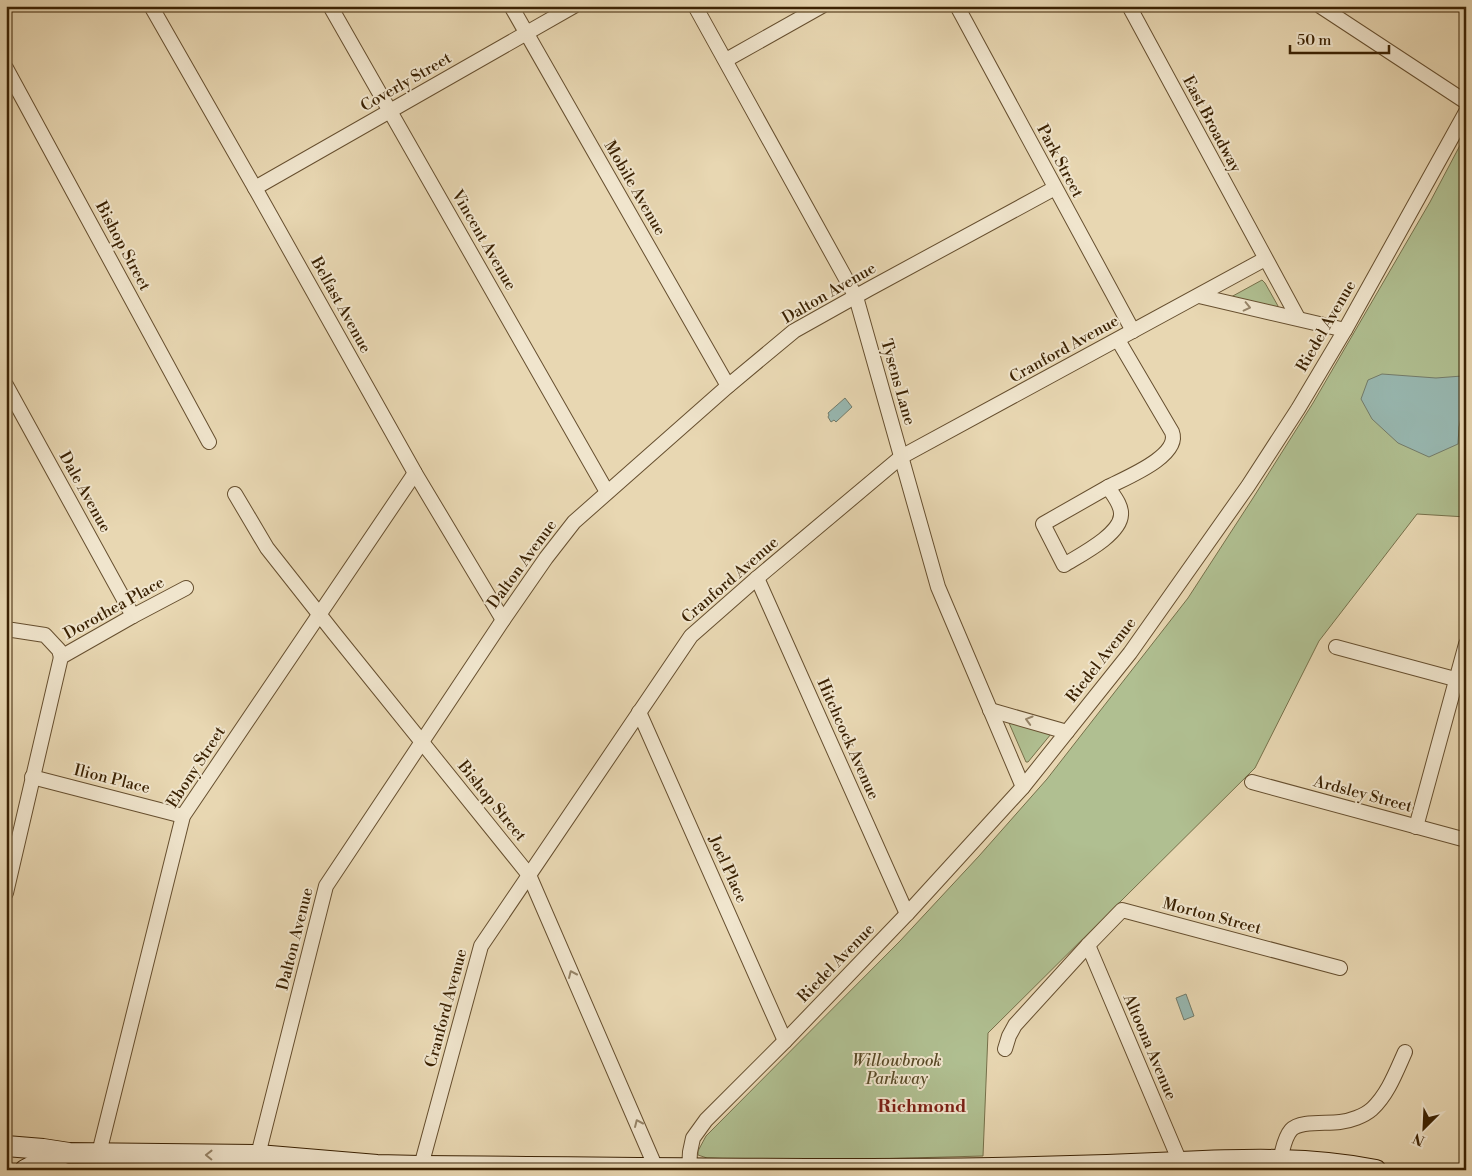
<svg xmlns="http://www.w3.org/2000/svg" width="1472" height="1176" font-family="'Libre Bodoni',serif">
<rect width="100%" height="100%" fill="#e8d7b2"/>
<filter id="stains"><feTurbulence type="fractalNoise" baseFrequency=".004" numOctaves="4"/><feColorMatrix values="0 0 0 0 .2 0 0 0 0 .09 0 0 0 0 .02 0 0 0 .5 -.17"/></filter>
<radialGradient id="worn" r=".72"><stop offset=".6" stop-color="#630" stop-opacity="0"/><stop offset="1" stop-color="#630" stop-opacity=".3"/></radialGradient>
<g fill="#b0bf91" stroke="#76704a">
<path d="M1466 134V517L1417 514 1319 641 1255 768 988 1033 983 1156 797 1161 707 1158 698 1155V1151L706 1136 900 941 979 856 1047 779 1188 598 1253 498 1313 403 1430 202Z"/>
<path d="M1262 280 1265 283 1278 306V309L1231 297Z"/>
<path d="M1009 722 1051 734 1028 762H1026L1009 723Z"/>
</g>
<g fill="#98b8b1" stroke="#737c6b">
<path d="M1382 374 1436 378 1462 376 1466 392V408L1461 418 1459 427 1458 444 1429 457 1398 443 1372 419 1361 399 1368 380Z"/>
<path d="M845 398 852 407 836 422 834 420 831 422 828 417 829 415 828 413Z"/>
<path d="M1186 994 1194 1016 1184 1020 1176 998Z"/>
</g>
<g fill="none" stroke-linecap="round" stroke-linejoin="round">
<g stroke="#664f2f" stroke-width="16">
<g id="street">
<path d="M151 6 255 188 415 473 503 620"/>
<path d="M330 6 607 492"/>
<path d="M511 6 728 386"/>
<path d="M695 6 856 297 938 587 1023 787"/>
<path d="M957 6 1133 331"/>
<path d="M1129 6 1298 318"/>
<path d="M1320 6 1466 102"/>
<path d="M726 60 822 6"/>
<path d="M6 68 209 442"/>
<path d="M255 188 574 6"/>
<path d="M1199 296 1345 330"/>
<path d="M6 385 133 616"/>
<path d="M1108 487C1113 495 1122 505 1121 515 1120 535 1080 555 1064 565L1043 524Z"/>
<path d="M1108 487C1125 478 1181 456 1172 432L1118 340"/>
<path d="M235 494 267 548 334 633 529 875 656 1168"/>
<path d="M757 578 907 914"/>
<path d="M6 629 45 635 59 650 61 657"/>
<path d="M1336 647 1466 682"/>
<path d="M990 710 1067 732"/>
<path d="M639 712 785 1041"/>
<path d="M32 777 183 816"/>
<path d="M1252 782 1466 840"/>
<path d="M1416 827 1466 644"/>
<path d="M6 893 61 657 133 616 186 588"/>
<path d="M1088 945 1180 1162"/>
<path d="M1005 1049 1009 1036 1015 1025 1088 945 1122 910 1340 968"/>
<path d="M99 1153 183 816 415 473"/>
<path d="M258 1155 326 886 503 620 546 558 574 522 728 386 794 331 869 289 1055 188"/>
<path d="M1280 1159C1283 1150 1284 1138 1291 1130 1300 1120 1326 1124 1340 1122 1350 1121 1364 1116 1372 1109 1388 1094 1396 1072 1405 1052"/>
<path d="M421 1166 481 946 691 636 757 578 901 457 1265 259"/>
<path d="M689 1170 690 1152 693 1138 706 1120 785 1041 907 914 1023 787 1130 653 1248 486 1298 409 1345 330 1466 112"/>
</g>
</g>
<g stroke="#3b2203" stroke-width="22">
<g id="secondary">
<path d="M6 1146 43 1149 69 1153 258 1155 377 1165 421 1166C611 1167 802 1171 993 1168 1055 1167 1118 1165 1180 1162 1246 1159 1311 1157 1376 1170"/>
<path d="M25 1170C37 1163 48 1158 62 1155"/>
</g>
</g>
<use href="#street" stroke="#f0e5cd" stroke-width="14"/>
<use href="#secondary" stroke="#f0e5cd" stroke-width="20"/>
</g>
<defs><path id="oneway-chevron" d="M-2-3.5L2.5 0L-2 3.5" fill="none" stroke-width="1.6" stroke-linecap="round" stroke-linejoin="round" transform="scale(1.25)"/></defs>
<g stroke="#968468">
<use href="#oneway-chevron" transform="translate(1247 307) rotate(13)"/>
<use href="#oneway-chevron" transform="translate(1029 720) rotate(-164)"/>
<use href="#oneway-chevron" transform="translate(572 974) rotate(-114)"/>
<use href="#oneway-chevron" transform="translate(638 1123) rotate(-114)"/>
<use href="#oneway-chevron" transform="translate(209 1155) rotate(-179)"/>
</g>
<g text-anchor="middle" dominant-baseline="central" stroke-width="4" stroke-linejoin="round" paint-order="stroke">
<g font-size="16" fill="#3b2203" stroke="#f0e5cd">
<text transform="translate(406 82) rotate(-30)">Coverly Street</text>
<text transform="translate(1212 124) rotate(62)">East Broadway</text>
<text transform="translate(1060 161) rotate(62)">Park Street</text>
<text transform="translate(635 188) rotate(60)">Mobile Avenue</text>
<text transform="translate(484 240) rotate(60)">Vincent Avenue</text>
<text transform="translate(123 246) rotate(62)">Bishop Street</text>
<text transform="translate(829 293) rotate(-30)">Dalton Avenue</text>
<text transform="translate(341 305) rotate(61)">Belfast Avenue</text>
<text transform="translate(1326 326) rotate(-60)">Riedel Avenue</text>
<text transform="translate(1064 349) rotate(-29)">Cranford Avenue</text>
<text transform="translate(898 382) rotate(74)">Tysens Lane</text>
<text transform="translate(85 492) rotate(61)">Dale Avenue</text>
<text transform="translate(522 564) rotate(-54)">Dalton Avenue</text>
<text transform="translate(730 580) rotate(-41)">Cranford Avenue</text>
<text transform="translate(114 608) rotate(-29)">Dorothea Place</text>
<text transform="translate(1101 660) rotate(-52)">Riedel Avenue</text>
<text transform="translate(848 739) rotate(66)">Hitchcock Avenue</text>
<text transform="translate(196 767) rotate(-57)">Ebony Street</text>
<text transform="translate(112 779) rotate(14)">Ilion Place</text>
<text transform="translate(1363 794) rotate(15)">Ardsley Street</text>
<text transform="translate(492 801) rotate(51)">Bishop Street</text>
<text transform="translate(728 869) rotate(66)">Joel Place</text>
<text transform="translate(1212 916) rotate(15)">Morton Street</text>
<text transform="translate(295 939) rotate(-76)">Dalton Avenue</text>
<text transform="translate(836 963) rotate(-46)">Riedel Avenue</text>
<text transform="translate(446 1008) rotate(-75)">Cranford Avenue</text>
<text transform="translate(1150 1047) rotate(67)">Altoona Avenue</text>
</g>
<g font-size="16" font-style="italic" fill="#584926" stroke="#f0e5cd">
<text x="897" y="1061">Willowbrook<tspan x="897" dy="18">Parkway</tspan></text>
</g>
<g font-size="18" font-weight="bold" fill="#7a1f14" stroke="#f0e5cd">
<text x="922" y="1106">Richmond</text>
</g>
</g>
<rect width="1472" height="1176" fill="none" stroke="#e8d7b2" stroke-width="25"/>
<rect x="8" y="8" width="1457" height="1161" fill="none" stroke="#3b2203" stroke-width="2.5"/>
<rect x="12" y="12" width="1447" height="1151" fill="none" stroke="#3b2203"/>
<g transform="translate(1424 1128) rotate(204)" stroke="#f0e5cd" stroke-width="4" paint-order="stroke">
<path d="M0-4L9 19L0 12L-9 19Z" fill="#3b2203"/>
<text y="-8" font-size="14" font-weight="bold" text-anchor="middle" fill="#3b2203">N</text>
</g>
<path d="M1290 45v8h99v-8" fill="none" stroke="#3b2203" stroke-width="2.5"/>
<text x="1297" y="45" font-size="15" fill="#3b2203" stroke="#f0e5cd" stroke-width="4" paint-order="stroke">50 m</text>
<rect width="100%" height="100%" filter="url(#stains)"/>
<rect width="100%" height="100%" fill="url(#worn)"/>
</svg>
